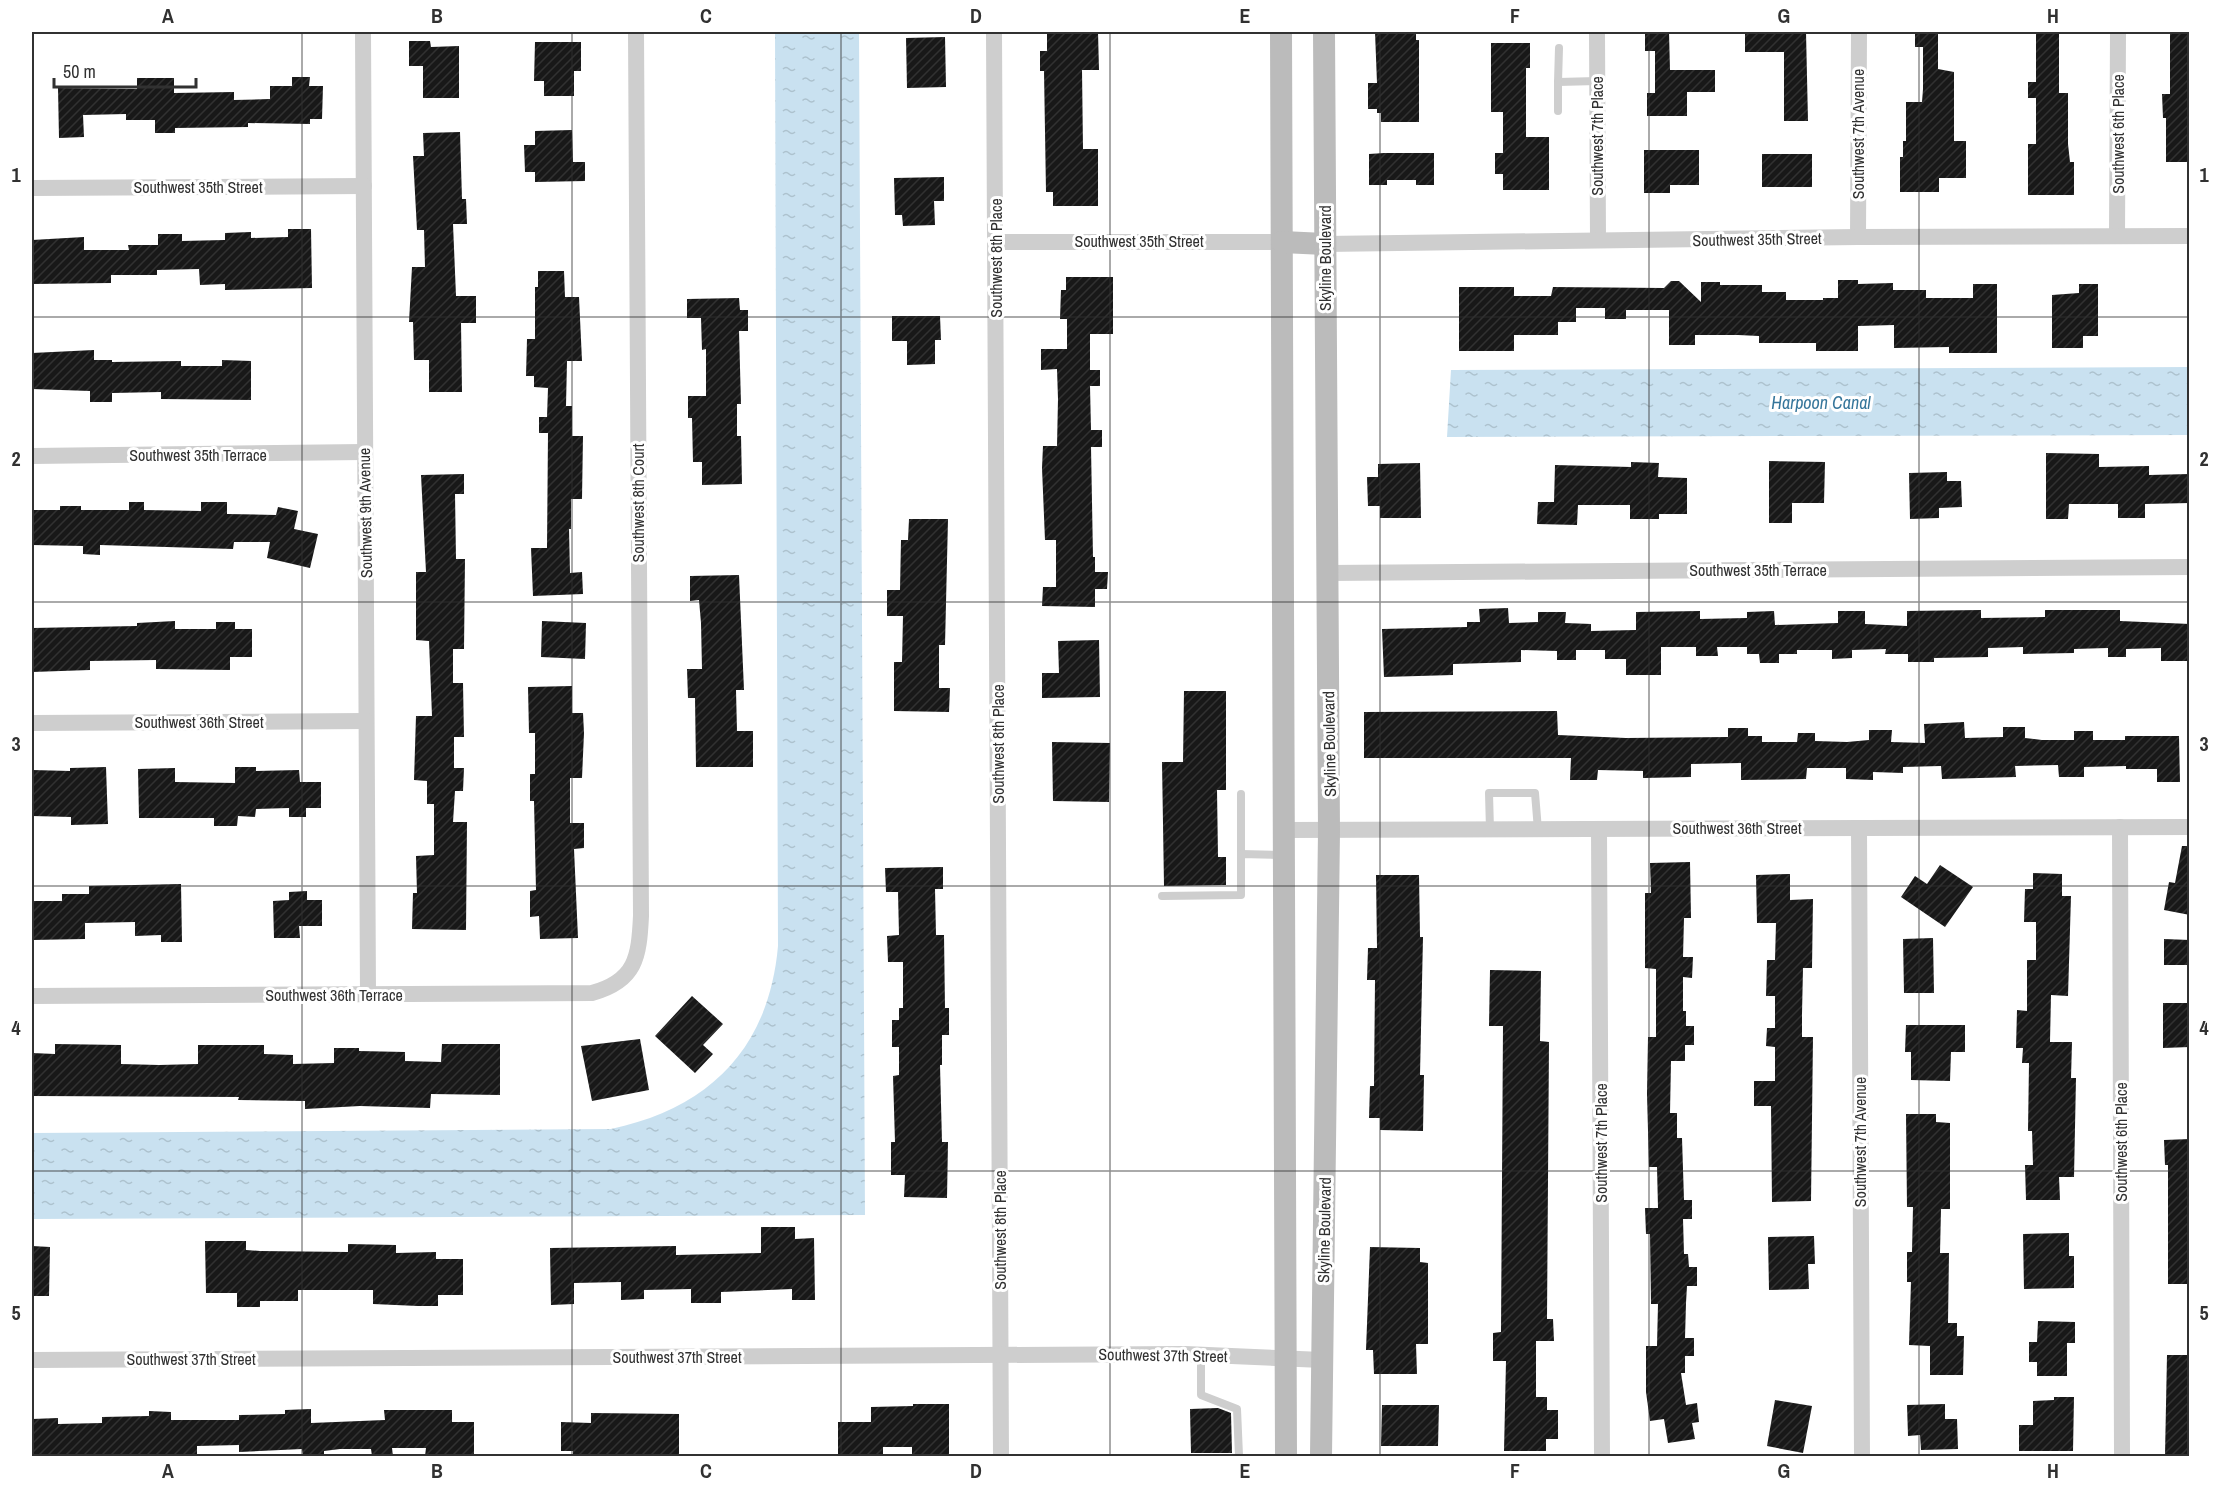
<svg xmlns="http://www.w3.org/2000/svg" width="2221" height="1488" font-family="'Archivo Narrow',sans-serif">
<defs>
<pattern id="water-ripples" width="26" height="14" patternUnits="userSpaceOnUse" patternTransform="scale(1.5)"><rect width="26" height="14" fill="#c9e1f0"/><path d="M2 4q2-2 4 0t4 0M15 11q2-2 4 0t4 0" fill="none" stroke="#adc2ce"/></pattern>
<pattern id="building-hatch" width="6" height="6" patternUnits="userSpaceOnUse" patternTransform="scale(1.5)"><rect width="6" height="6" fill="#181818"/><path d="M-1 1l2-2M0 6l6-6M5 7l2-2" fill="none" stroke="#313131"/></pattern>
</defs>
<rect width="100%" height="100%" fill="#fff"/>
<g fill="url(#water-ripples)">
<path d="M775 32H859L865 1215 32 1219V1133L611 1129C710 1108 769 1048 778 946Z"/>
<path d="M2189 367V435L1447 437 1451 370Z"/>
</g>
<g fill="url(#building-hatch)">
<path d="M1047 32H1098L1099 70H1082L1083 149H1098V206H1053V192H1046L1044 71H1040V51H1047Z"/>
<path d="M1375 32H1416V40H1419V122H1381V113H1377V109H1368V83H1377Z"/>
<path d="M1645 32H1669L1670 70H1715V92H1687V116H1647V93H1655V51H1645Z"/>
<path d="M1745 32H1806L1808 121H1784V52H1745Z"/>
<path d="M1915 32H1938V69L1954 72V141H1966V178H1939V192H1900V157H1903V141H1906V102H1922L1923 89V47H1915Z"/>
<path d="M2036 32H2059V93H2068V144L2070 162H2074V195H2028V144H2036V98H2028V82H2036Z"/>
<path d="M2170 32H2190V162H2166V118H2163L2162 94H2170Z"/>
<path d="M945 37 946 87 907 88 906 38Z"/>
<path d="M409 41H430L431 47 459 46V98H423V66H409Z"/>
<path d="M535 42H581V71H574V96H544V81H534Z"/>
<path d="M1491 43H1530V68H1526V137H1549V190H1503V174H1495V153H1503V112H1491Z"/>
<path d="M292 77H310L309 86H323L322 119H310V124L248 123V127L175 128V133H155V120H126V114L83 115 84 137 59 138 58 88 137 89V78H174V93L234 92V100L270 99V86H292Z"/>
<path d="M572 130 573 162H585V181L535 182V172H525L524 145H535V131Z"/>
<path d="M460 132 462 199H466L467 224H453L456 296H476V323H461L462 392H429V360H414L413 322H409L412 267H425L424 230H417L413 156H424L423 133Z"/>
<path d="M1644 150H1699V185H1670V193H1644Z"/>
<path d="M1384 153H1434V185H1416V180H1387V185H1369V154Z"/>
<rect x="1762" y="154" width="50" height="33"/>
<path d="M944 177V201H934L935 225 903 226 902 215H895L894 178Z"/>
<path d="M288 229H311L312 288 225 290V284L200 285 199 269 157 270V275H111V283L32 284V240L84 237V250H129L128 245H158V234H182V241L225 240V233L251 232V238L288 237Z"/>
<path d="M538 271H564L565 297H579L582 361H567L566 406H572V436H583L582 499H571V529H569L570 573 582 572 583 594 533 596 531 548H547L548 433H539V417H547L548 388 534 387V376H526L527 339H535V287H538Z"/>
<path d="M1066 277H1113V334H1090V370H1100V386H1090L1091 430H1102V447H1091L1093 557H1095V572H1108L1107 589H1095V607L1042 606 1043 587H1056V540H1045L1042 468 1043 446H1057L1058 399 1057 369 1041 370V349H1067V319H1060L1061 290H1066Z"/>
<path d="M1838 280H1858V284L1893 283V290H1926V298H1973V284H1997V353H1949V347L1894 348V325L1858 326V351H1816V343H1759V336L1738 335H1695V345H1669V310H1626V319H1605V308H1576V322H1558V335H1514V351H1459V287H1514V296H1551L1553 287 1664 288 1671 281H1679L1701 302V282H1720V285H1762V292H1786V300H1823V298H1838Z"/>
<path d="M2079 284H2098V336H2083V348H2052V295L2079 293Z"/>
<path d="M739 298 740 310H748V331H739L741 404H737V436H741L742 484 702 485V462H693L692 418H688V396H706V349L702 350 701 318H687V299Z"/>
<path d="M892 316H940L941 340H935V364L907 365V341H892Z"/>
<path d="M94 350V360H112V362L181 361V366H222V360L251 361V400L161 399V392L112 393V402H90V391L32 389V353Z"/>
<path d="M2046 453 2099 454V467L2149 466V475L2190 474V503L2145 504V518H2118V504H2069L2068 519H2046Z"/>
<path d="M1769 461 1825 462 1824 503H1792V523H1769Z"/>
<path d="M1631 462 1659 463 1658 477 1687 478V514H1659V519H1630V505H1578L1577 525 1537 524 1538 502H1554L1555 465 1631 467Z"/>
<path d="M1420 463 1421 518H1380V506H1368L1367 477H1378V464Z"/>
<path d="M1947 472V481H1961L1962 507 1939 508V518L1910 519 1909 473Z"/>
<path d="M464 474V494H455L456 559H465L464 649H453V683H463L464 737H454V768H464L463 791H455L453 822H467L466 930 412 929 413 893H417L416 856 434 855V804H427V781L414 780 416 716H432L429 641 416 640V572H426L421 475Z"/>
<path d="M129 502H144V510L201 511V502H227V514L276 515 278 507 298 511 294 529 318 534 310 568 267 558 270 542H234L233 549 100 545V555L83 554V546L32 545V510H60V506H81V510H129Z"/>
<path d="M909 519H948L945 645H939V688H950L949 712 894 711V662H902L903 616H887V590H900L901 540H908Z"/>
<path d="M739 575 744 690H736L737 731H753V767H696L695 698H688L687 669H702L701 623 699 600 690 601V576Z"/>
<path d="M1508 608 1509 623 1538 622V612H1566L1565 623 1591 624V631L1636 630V612L1700 611V619L1747 618V612L1774 611 1775 625 1838 623V611H1865V624L1907 626V611L1981 610V618L2045 617V610H2120V621L2190 624V661H2161V648L2126 649V657H2108V648L2074 649V653L2023 654V647L1988 648V657L1934 658V662H1908V654H1885L1886 649 1852 650V658L1832 659V650H1797V654H1779V663H1760L1759 654H1747V647H1717L1718 656H1696V647H1661V675H1626V659H1605V650H1576V660H1557V651L1521 650V662L1453 664V675L1384 677 1382 629 1467 627V622H1480L1479 609Z"/>
<path d="M175 621V629H216V622H235V629H252V657H230V670L156 669V660L90 661V670L32 672V628L137 626V623Z"/>
<path d="M542 621 586 623 585 659 541 657Z"/>
<path d="M1099 640 1100 697 1042 698V673H1059L1058 641Z"/>
<path d="M572 686V713H583L584 733 582 778H570V823H584V848L574 849 578 938 540 939 539 916 530 917V891L536 890 534 801H530V774H535V733H529L528 687Z"/>
<path d="M1184 691H1226V790H1217L1218 857H1226V885L1164 886 1162 762H1183Z"/>
<path d="M1557 711 1558 735 1626 738 1728 737V728H1748V736H1762V742H1797L1798 733H1815V741L1847 742 1869 740V730H1892L1891 742 1925 743 1924 724 1964 722 1965 738 2003 737V727H2025V738L2042 740H2074V731H2093V740H2125V736H2179L2180 782H2157V769H2126V766L2084 767V777H2059L2058 765 2015 766 2016 777 1942 779 1941 766 1903 767V773L1873 772V780L1846 779V768H1807L1806 779 1741 780V763L1691 764V777L1643 778V771L1598 770 1597 780H1570L1571 758H1364V712Z"/>
<path d="M1052 742 1110 743 1109 802 1053 801Z"/>
<path d="M106 767 108 824 71 825V817L32 816V770L70 771V768Z"/>
<path d="M235 767H256V771L299 770 300 782H321V808H306V817H289V808L256 809 255 817 238 816 237 826H214V818H139L138 769 175 768V782L235 783Z"/>
<path d="M2182 846H2190V915L2164 910 2169 882 2175 883Z"/>
<path d="M1690 862 1691 918H1684L1683 957H1693L1692 978 1683 977V1011H1686V1026H1694V1045H1685V1061H1671L1670 1113H1677V1138H1682L1684 1200H1692V1219H1683L1684 1254H1688L1689 1267H1697V1286H1687L1686 1303 1685 1338H1694V1356H1685V1373H1681L1686 1405 1697 1403 1699 1422 1692 1423 1695 1439 1668 1443 1664 1419 1650 1421 1646 1392V1346H1657L1658 1304H1651L1650 1234H1646L1645 1208H1658L1657 1167H1649L1647 1094 1648 1037H1656V969L1645 968V893H1651L1650 863Z"/>
<path d="M1940 865 1973 887 1945 927 1901 897 1915 876 1927 884Z"/>
<path d="M943 867V889H935L936 935H944L945 1008H949V1035H942V1065H940L942 1142H948L947 1198 904 1197 905 1175H891V1142H895L893 1076 899 1075V1047H892V1020H899V1008H903V962H888L887 936 899 935 898 892H886L885 868Z"/>
<path d="M2033 873 2062 874V896H2071L2068 996 2051 995 2050 1042H2072L2071 1078H2076L2074 1177H2059L2060 1200H2026L2025 1165H2033L2032 1131H2028L2029 1063H2022L2023 1048H2016L2017 1010 2027 1011V960H2036V922H2024L2025 889H2033Z"/>
<path d="M1790 874V900L1813 899 1812 968H1803L1802 1014V1037H1813L1811 1201 1772 1202 1771 1106H1754V1081H1775V1047L1766 1046 1767 1028H1775V996H1766L1767 960H1775L1776 923H1757L1756 875Z"/>
<path d="M1376 875H1419L1420 937H1423L1420 1075H1424L1423 1131 1380 1130V1118H1369L1370 1086H1374L1375 980H1367L1368 948H1377Z"/>
<path d="M181 884 182 942H161V935L135 936V922L85 923V939L32 940V901H62V894H89V886Z"/>
<path d="M307 891V900H322V926H299L300 938H274L273 901 289 900V892Z"/>
<path d="M1933 938 1934 993H1904L1903 939Z"/>
<path d="M2164 939 2190 940V965H2164Z"/>
<path d="M1490 970 1541 971 1540 1041 1549 1042 1547 1319H1553L1554 1341H1536V1397H1547V1410H1558V1439H1546V1451H1504L1506 1361H1493V1333L1501 1332 1503 1026H1489Z"/>
<path d="M692 996 723 1024 703 1045 713 1054 695 1073 655 1036Z"/>
<path d="M2163 1003H2190V1047L2163 1048Z"/>
<path d="M1906 1025H1965V1052H1951L1950 1081 1911 1080V1052H1905Z"/>
<path d="M640 1039 649 1090 592 1101 581 1046Z"/>
<path d="M55 1044 121 1045V1064L159 1065 198 1064V1045H264V1054L293 1055V1064L334 1063V1048H359V1051L405 1052V1061L441 1062 442 1044H500V1095L431 1094 430 1108 360 1106 305 1109V1101L238 1100 239 1097 32 1096V1053L55 1054Z"/>
<path d="M1906 1114H1936V1122L1950 1123V1209H1941L1940 1253H1949L1948 1323H1957V1336H1964L1963 1375H1930V1346L1909 1345 1911 1282H1907V1252H1912L1913 1207H1907Z"/>
<path d="M2190 1139V1284H2168V1165H2165L2164 1140Z"/>
<path d="M761 1227H795V1239L814 1238 815 1300H792V1289L721 1292V1303H691V1289L644 1290V1299L621 1300V1282L574 1283V1304L551 1305 550 1248 676 1246V1255L761 1253Z"/>
<path d="M2069 1233V1256H2074V1288L2024 1289 2023 1234Z"/>
<path d="M1814 1236 1815 1264H1808L1809 1289 1769 1290 1768 1237Z"/>
<path d="M205 1241H246V1250L260 1251 348 1252V1244L396 1245V1253L436 1252V1259H463V1295H438V1306H418L373 1304V1290H298V1301H260V1307H237V1293H206Z"/>
<path d="M32 1246 50 1247 49 1296H32Z"/>
<path d="M1370 1247 1420 1248V1262L1428 1263V1344H1416L1417 1374H1374L1373 1350H1366Z"/>
<path d="M2038 1321 2075 1322V1343H2067V1376H2037V1362H2029V1342H2037Z"/>
<path d="M2167 1355H2190V1455H2165Z"/>
<path d="M2054 1397H2074L2073 1451H2019V1425H2033V1401L2054 1400Z"/>
<path d="M1775 1400 1812 1406 1803 1453 1767 1446Z"/>
<path d="M913 1404H949V1456H912V1447H883V1454L838 1455V1422H871V1407L913 1406Z"/>
<path d="M1945 1404V1419H1957L1958 1449 1921 1450 1920 1435 1908 1436 1907 1405Z"/>
<path d="M1382 1405H1439L1438 1446H1381Z"/>
<path d="M1218 1408 1231 1413 1232 1453H1191L1190 1409Z"/>
<path d="M311 1409V1423L385 1420 384 1410H452V1422H474V1456H425L426 1448H392L393 1456H372L371 1449H340L324 1451V1456H303L302 1449 239 1452V1445L197 1446V1455L187 1456H34V1450H32V1419L58 1418V1424L102 1423V1417L149 1416V1411L171 1412V1420H239V1415L285 1414V1410Z"/>
<path d="M591 1413 679 1414V1456H573V1451H561V1422L591 1423Z"/>
</g>
<g fill="none" stroke-linecap="round" stroke-linejoin="round">
<g stroke="#cecece" stroke-width="8">
<path d="M1559 48 1558 82 1597 81"/>
<path d="M1558 111V82"/>
<path d="M1241 794V854"/>
<path d="M1490 830 1489 793H1535L1538 830"/>
<path d="M1162 896 1241 895V854L1283 855"/>
<path d="M1201 1355V1395L1237 1409 1239 1456"/>
</g>
<g stroke="#cecece" stroke-width="16">
<path d="M363 32 368 995"/>
<path d="M994 32 1001 1456"/>
<path d="M1597 32 1598 240"/>
<path d="M32 188 364 186"/>
<path d="M2117 236 2118 32"/>
<path d="M1858 237 1859 32"/>
<path d="M995 242H1282"/>
<path d="M1325 244 1858 237 2190 236"/>
<path d="M32 456 364 452"/>
<path d="M1327 573 2190 567"/>
<path d="M32 723 366 721"/>
<path d="M2120 827 2122 1456"/>
<path d="M1859 828 1862 1456"/>
<path d="M1599 829 1602 1456"/>
<path d="M1284 830 2190 827"/>
<path d="M32 996 592 993C636 981 639 957 641 916L636 32"/>
<path d="M32 1360 1185 1354 1322 1360"/>
</g>
<g stroke="#bbb" stroke-width="22">
<path d="M1281 32 1286 1456"/>
<path d="M1282 242 1325 244"/>
<path d="M1321 1456 1329 831 1324 32"/>
</g>
</g>
<path fill="none" stroke="#313131" stroke-width="1.5" stroke-opacity="0.55" d="M302 32V1456M572 32V1456M841 32V1456M1110 32V1456M1380 32V1456M1649 32V1456M1919 32V1456M32 317H2190M32 602H2190M32 886H2190M32 1171H2190"/>
<g text-anchor="middle" dominant-baseline="central" stroke-width="6" stroke-linejoin="round" paint-order="stroke">
<g font-size="16" fill="#313131" stroke="#fff">
<text transform="translate(1858 134) rotate(-90)">Southwest 7th Avenue</text>
<text transform="translate(2118 134) rotate(-90)">Southwest 6th Place</text>
<text transform="translate(1597 136) rotate(-90)">Southwest 7th Place</text>
<text x="198" y="187">Southwest 35th Street</text>
<text transform="translate(1757 239) rotate(-1)">Southwest 35th Street</text>
<text x="1139" y="241">Southwest 35th Street</text>
<text transform="translate(996 258) rotate(-90)">Southwest 8th Place</text>
<text transform="translate(1325 258) rotate(-90)">Skyline Boulevard</text>
<text x="198" y="455">Southwest 35th Terrace</text>
<text transform="translate(638 503) rotate(-90)">Southwest 8th Court</text>
<text transform="translate(365 513) rotate(-91)">Southwest 9th Avenue</text>
<text x="1758" y="570">Southwest 35th Terrace</text>
<text x="199" y="722">Southwest 36th Street</text>
<text transform="translate(998 744) rotate(-90)">Southwest 8th Place</text>
<text transform="translate(1329 744) rotate(-91)">Skyline Boulevard</text>
<text x="1737" y="828">Southwest 36th Street</text>
<text x="334" y="995">Southwest 36th Terrace</text>
<text transform="translate(1860 1142) rotate(-90)">Southwest 7th Avenue</text>
<text transform="translate(2121 1142) rotate(-90)">Southwest 6th Place</text>
<text transform="translate(1601 1143) rotate(-90)">Southwest 7th Place</text>
<text transform="translate(1000 1230) rotate(-90)">Southwest 8th Place</text>
<text transform="translate(1324 1230) rotate(-89)">Skyline Boulevard</text>
<text transform="translate(1163 1355) rotate(1)">Southwest 37th Street</text>
<text x="677" y="1357">Southwest 37th Street</text>
<text x="191" y="1359">Southwest 37th Street</text>
</g>
<g font-size="18" font-style="italic" fill="#36769b" stroke="#fff">
<text x="1821" y="402">Harpoon Canal</text>
</g>
</g>
<rect width="2221" height="1488" fill="none" stroke="#ffffff" stroke-width="66"/>
<path d="M54 78v9h142v-9" fill="none" stroke="#313131" stroke-width="3"/>
<text x="63" y="78" font-size="18" fill="#313131" stroke="#ffffff" stroke-width="4.5" paint-order="stroke">50 m</text>
<rect x="33" y="33" width="2155" height="1422" fill="none" stroke="#313131" stroke-width="2"/>
<g font-size="20" text-anchor="middle" font-weight="bold" fill="#313131">
<text x="168" y="23">A</text>
<text x="437" y="23">B</text>
<text x="706" y="23">C</text>
<text x="976" y="23">D</text>
<text x="1245" y="23">E</text>
<text x="1515" y="23">F</text>
<text x="1784" y="23">G</text>
<text x="2053" y="23">H</text>
<text x="16" y="182">1</text>
<text x="2204" y="182">1</text>
<text x="16" y="466">2</text>
<text x="2204" y="466">2</text>
<text x="16" y="751">3</text>
<text x="2204" y="751">3</text>
<text x="16" y="1035">4</text>
<text x="2204" y="1035">4</text>
<text x="16" y="1320">5</text>
<text x="2204" y="1320">5</text>
<text x="168" y="1478">A</text>
<text x="437" y="1478">B</text>
<text x="706" y="1478">C</text>
<text x="976" y="1478">D</text>
<text x="1245" y="1478">E</text>
<text x="1515" y="1478">F</text>
<text x="1784" y="1478">G</text>
<text x="2053" y="1478">H</text>
</g>
</svg>
